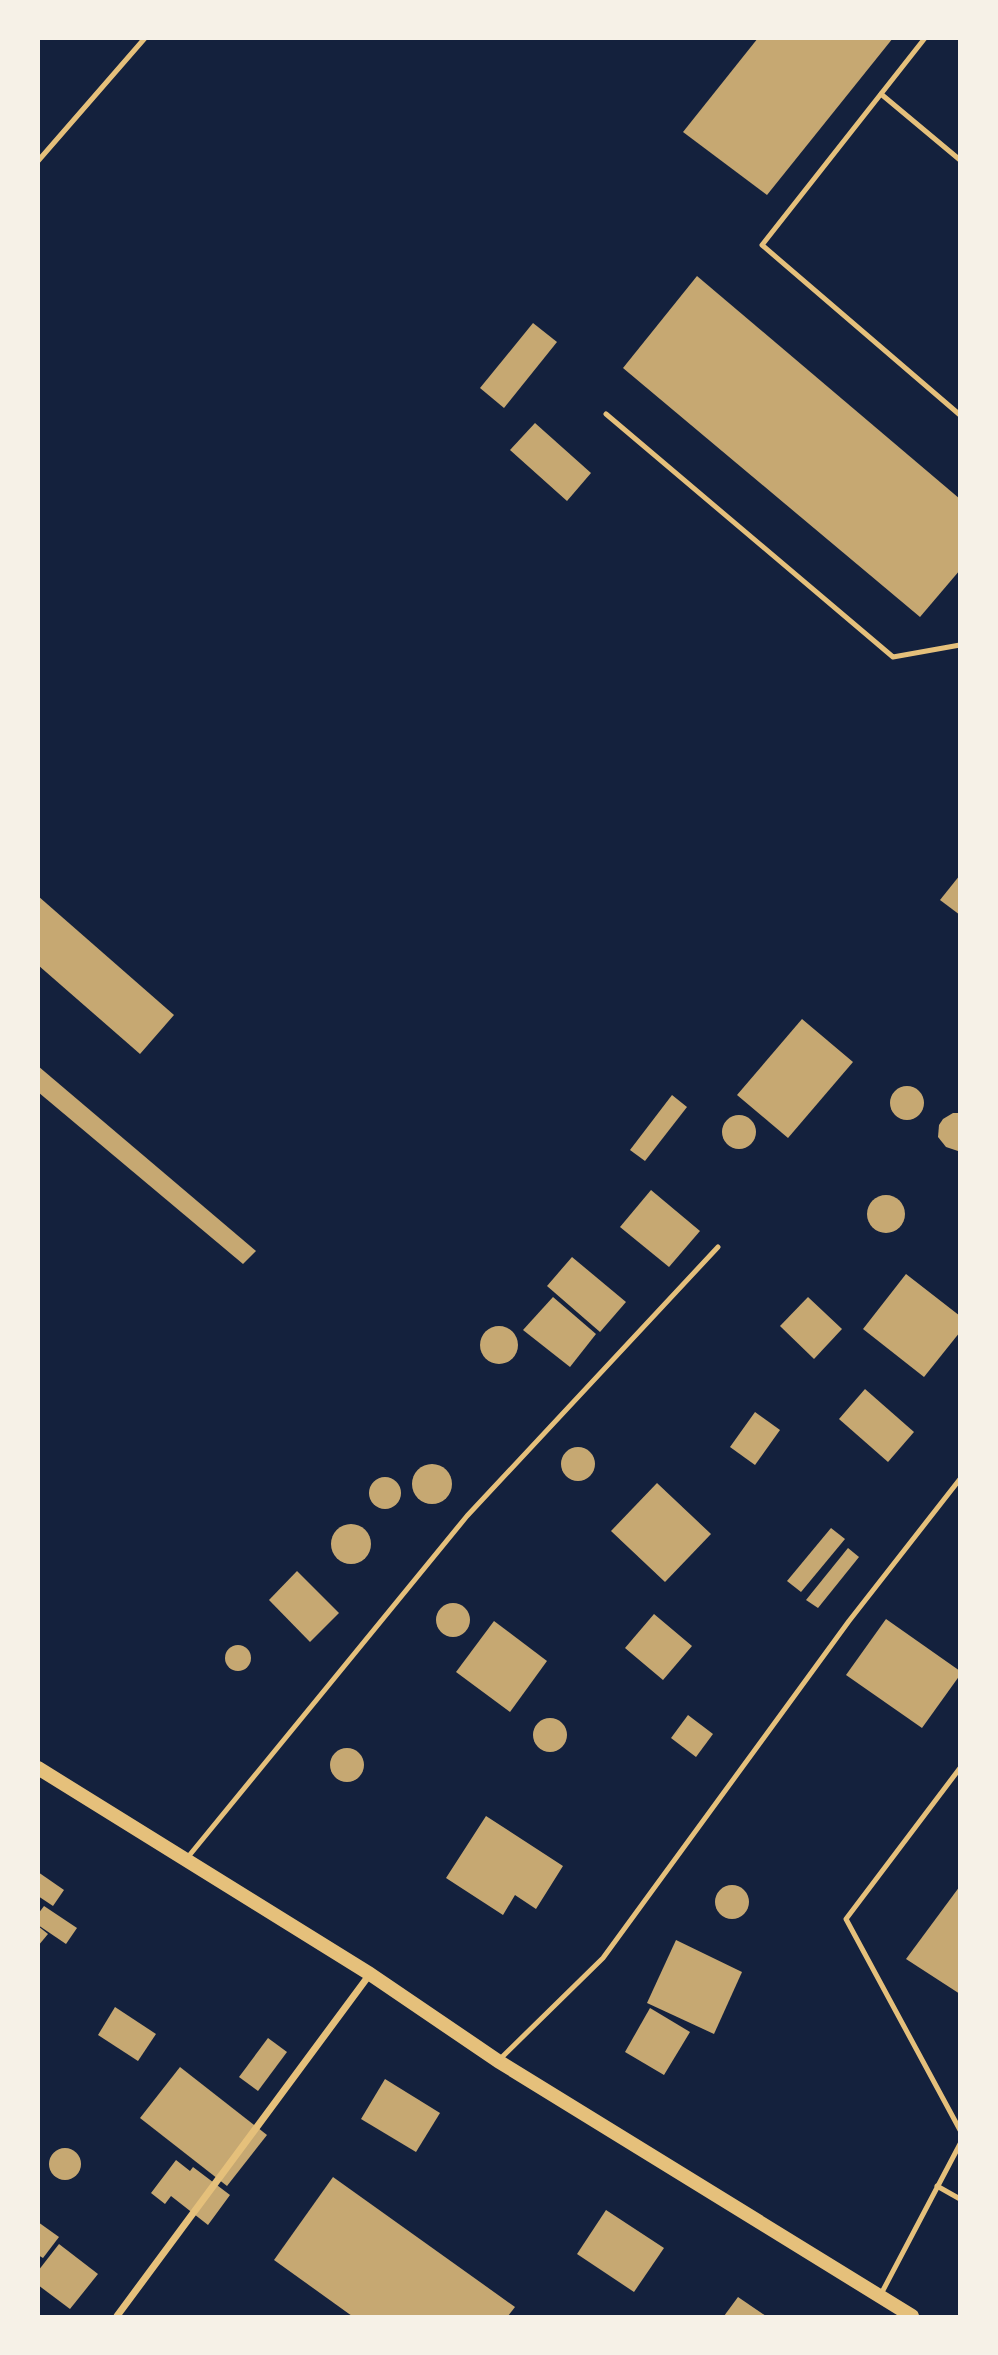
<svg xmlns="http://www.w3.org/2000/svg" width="998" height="2355" font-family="'Source Serif 4',serif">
<rect width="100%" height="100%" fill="#14213d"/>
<g fill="#c6a872">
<path d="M758 38H893L767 195 683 132Z"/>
<path d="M697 276 960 499V570L920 617 623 368Z"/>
<path d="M533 323 557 342 504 408 480 388Z"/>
<path d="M535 423 591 473 567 501 510 450Z"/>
<path d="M960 875V915L940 900Z"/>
<path d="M38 896 174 1015 140 1054 38 965Z"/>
<path d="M802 1019 853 1062 788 1138 737 1095Z"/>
<path d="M38 1066 256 1251 243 1264 38 1092Z"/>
<circle cx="907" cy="1103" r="17"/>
<path d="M672 1095 687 1107 645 1161 630 1150Z"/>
<path d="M953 1113H960V1151H958L946 1147 938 1137 939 1125 943 1119Z"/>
<circle cx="739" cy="1132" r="17"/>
<path d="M651 1190 700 1231 669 1267 620 1227Z"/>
<circle cx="886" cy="1214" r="19"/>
<path d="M572 1257 626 1302 600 1332 547 1286Z"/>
<path d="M906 1274 960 1316V1332L924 1377 863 1329Z"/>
<path d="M553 1297 596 1334 570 1367 523 1330Z"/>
<path d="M808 1297 842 1329 814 1359 780 1326Z"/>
<circle cx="499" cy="1345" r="19"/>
<path d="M865 1389 914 1432 888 1462 839 1419Z"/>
<path d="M755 1412 780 1430 755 1465 730 1447Z"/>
<circle cx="578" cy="1464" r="17"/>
<circle cx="432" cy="1484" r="20"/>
<circle cx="385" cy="1493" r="16"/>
<path d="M657 1483 711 1534 665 1582 611 1531Z"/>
<circle cx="351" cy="1544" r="20"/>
<path d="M831 1528 845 1539 801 1592 787 1581Z"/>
<path d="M848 1548 859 1557 818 1608 806 1600Z"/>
<path d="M297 1571 339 1613 310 1642 269 1600Z"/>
<circle cx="453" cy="1620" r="17"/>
<path d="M654 1614 692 1646 663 1680 625 1648Z"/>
<path d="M886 1619 960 1671V1675L922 1728 846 1675Z"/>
<path d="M494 1621 547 1661 510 1712 456 1672Z"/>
<circle cx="238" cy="1658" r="13"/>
<path d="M688 1715 713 1734 696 1757 671 1738Z"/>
<circle cx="550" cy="1735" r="17"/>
<circle cx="347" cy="1765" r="17"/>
<path d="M486 1816 563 1866 536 1909 515 1895 503 1915 446 1878Z"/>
<path d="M38 1872 64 1890 53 1906 38 1896Z"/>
<circle cx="732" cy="1902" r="17"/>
<path d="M960 1886V1994L906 1959Z"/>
<path d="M44 1906 77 1928 66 1944 38 1925V1914Z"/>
<path d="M38 1926 48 1934 38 1946Z"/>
<path d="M676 1940 742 1972 714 2034 647 2003Z"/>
<path d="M115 2007 156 2034 138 2061 98 2035Z"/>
<path d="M650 2008 690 2032 664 2075 625 2052Z"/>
<path d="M268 2038 287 2052 258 2091 239 2077Z"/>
<path d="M180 2067 267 2135 227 2186 140 2118Z"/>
<path d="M385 2079 440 2113 416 2152 361 2119Z"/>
<circle cx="65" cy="2164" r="16"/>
<path d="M176 2160 190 2171 193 2167 230 2195 208 2225 171 2196 165 2204 151 2193Z"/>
<path d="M333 2177 515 2307 508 2316H352L274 2260Z"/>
<path d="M606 2210 664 2248 634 2292 577 2254Z"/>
<path d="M38 2222 59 2237 43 2258 38 2255Z"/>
<path d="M59 2244 98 2274 70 2309 38 2285V2271Z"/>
<path d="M738 2297 766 2316H724Z"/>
</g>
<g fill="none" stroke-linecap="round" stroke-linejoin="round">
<g stroke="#e5c07b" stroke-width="5">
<path d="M925 38 762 245 960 415"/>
<path d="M881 94 960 160"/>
<path d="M38 161 145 38"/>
<path d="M606 414 893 657 960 645"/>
<path d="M960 1768 846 1919 960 2130"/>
<path d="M188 1857 467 1516 718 1247"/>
<path d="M499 2060 603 1958 849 1621 960 1479"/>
<path d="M937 2186 960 2199"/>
<path d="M880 2296 960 2144"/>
</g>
<path stroke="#e5c07b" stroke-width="7" d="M117 2316 370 1974"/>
<path stroke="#e5c07b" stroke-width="14" d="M38 1768 370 1974 498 2061 912 2316"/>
</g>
<rect width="998" height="2355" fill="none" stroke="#f6f1e7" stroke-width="80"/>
</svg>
